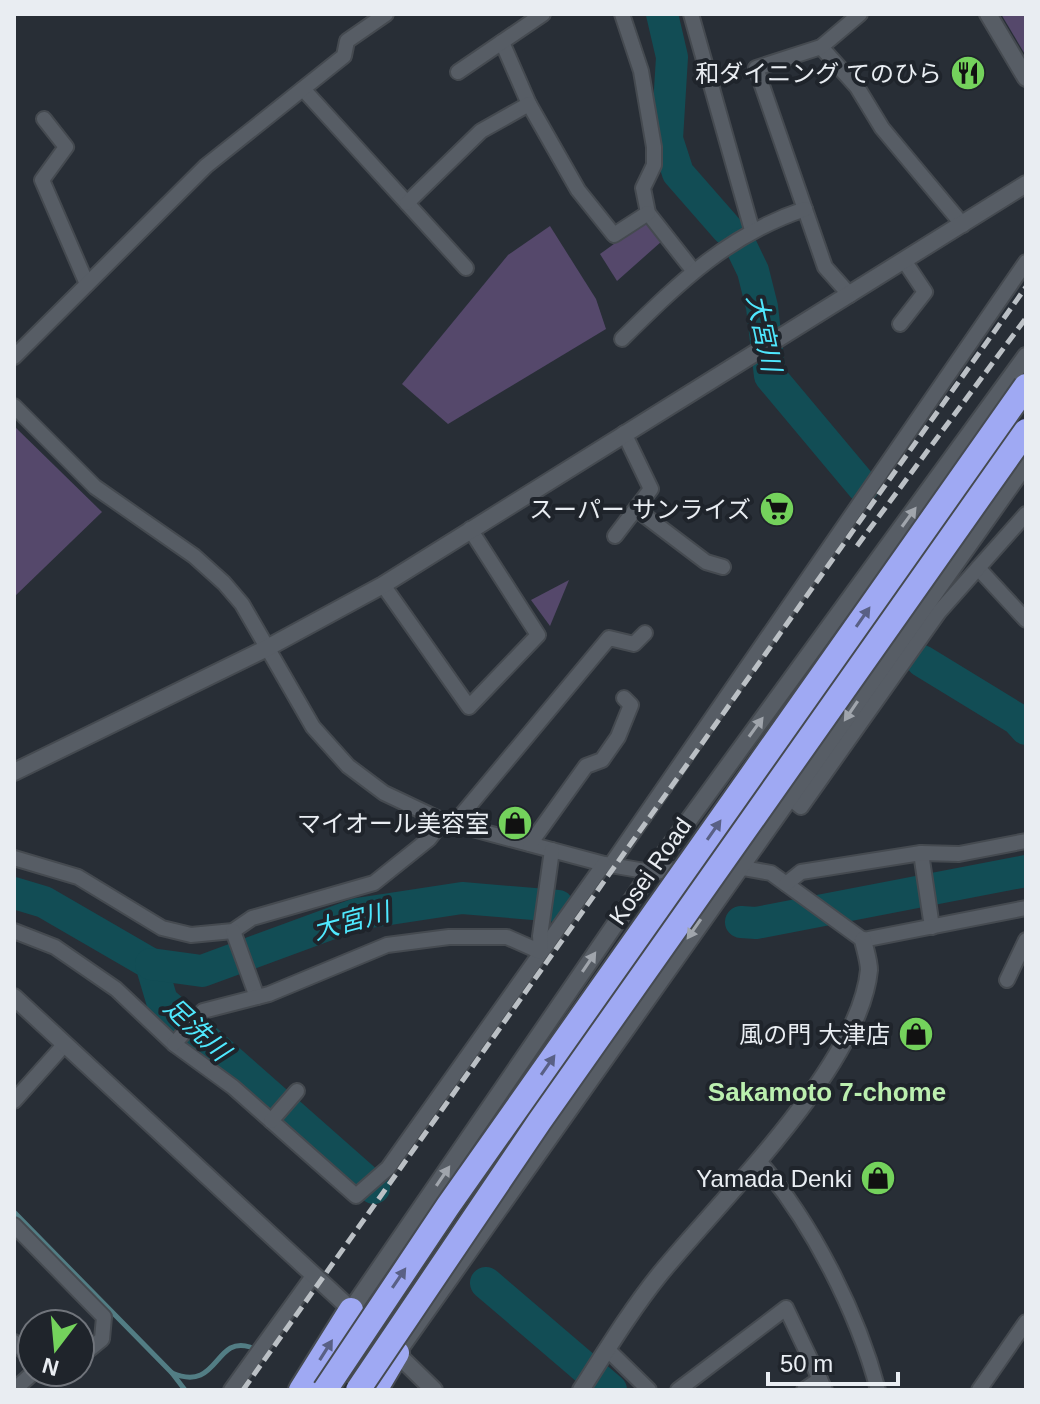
<svg xmlns="http://www.w3.org/2000/svg" width="1040" height="1404" font-family="Arial,'Noto Sans JP',sans-serif">
<rect width="100%" height="100%" fill="#282e36"/>
<g fill="#55486b">
<path d="M1001 14H1026V56Z"/>
<path d="M643 223 654 224 662 241 617 281 600 254Z"/>
<path d="M550 226 596 299 606 329 448 424 402 384 508 255Z"/>
<path d="M14 426 102 512 14 597Z"/>
<path d="M569 580 550 626 531 600Z"/>
</g>
<g fill="none" stroke-linecap="round" stroke-linejoin="round">
<g stroke="#527d84" stroke-width="5">
<path d="M14 1212 172 1373C219 1393 214 1335 250 1347"/>
<path d="M172 1373 185 1390"/>
</g>
<g stroke="#124d55" stroke-width="32">
<path d="M662 14 672 57 667 139 678 173 727 229"/>
<path d="M740 244 753 271 762 307 770 376 863 487"/>
<path d="M922 661 1017 719 1026 729"/>
<path d="M14 893 44 902 151 964 162 1001 374 1188"/>
<path d="M741 922 756 923 1026 871"/>
<path d="M151 964 202 971 357 914 462 898 558 906"/>
<path d="M486 1283 611 1390"/>
</g>
<g stroke="#454a50" stroke-width="18">
<g id="minor">
<path d="M622 14 641 71 654 147V165L643 188 648 213 692 269"/>
<path d="M691 14 752 230"/>
<path d="M502 42 529 104"/>
<path d="M821 47 857 87 882 128 963 225"/>
<path d="M458 72 543 14"/>
<path d="M303 89 466 268"/>
<path d="M44 119 66 147 42 180 87 284"/>
<path d="M407 203 481 131 529 104 578 190 614 235 648 213"/>
<path d="M850 295 825 267 756 68 821 47 860 14"/>
<path d="M900 324 925 292 905 262"/>
<path d="M622 339C680 282 727 235 805 209"/>
<path d="M14 357 206 166 344 56 347 41 386 14"/>
<path d="M14 406 95 487 194 556 224 583 242 604 313 727 348 766 384 793 443 821 604 864 651 872 688 869"/>
<path d="M636 509 706 562 723 567"/>
<path d="M615 536 651 489 624 433"/>
<path d="M978 568 1026 620"/>
<path d="M383 585 469 707 538 635 470 529"/>
<path d="M789 797 801 807 939 612 1026 514"/>
<path d="M454 824 609 638 634 644 645 633"/>
<path d="M530 844 586 766 602 760 618 737 631 705 624 698"/>
<path d="M921 853 932 927"/>
<path d="M14 858 78 877 162 928 191 935 233 931 252 918 374 883 429 839 443 821"/>
<path d="M610 866 1026 262"/>
<path d="M732 866 771 873 863 940 1026 908"/>
<path d="M786 884 801 872 921 853 959 854 1026 841"/>
<path d="M14 931 55 947 116 989 174 1044 233 1087 356 1196 388 1168 604 864"/>
<path d="M233 931 257 997"/>
<path d="M1007 980 1026 940"/>
<path d="M174 1044 203 1011 269 994 387 945 449 937H507L541 952 540 936 552 850"/>
<path d="M14 1101 64 1045"/>
<path d="M271 1121 297 1091"/>
<path d="M759 1161C812 1223 857 1311 878 1390"/>
<path d="M14 1225 104 1317 102 1339 80 1357"/>
<path d="M14 1342 32 1359"/>
<path d="M607 1349 649 1390"/>
<path d="M14 1390 34 1372"/>
<path d="M231 1390 313 1276"/>
<path d="M678 1390 786 1308 825 1390"/>
<path d="M804 1390 820 1379"/>
<path d="M979 1390 1026 1322"/>
</g>
</g>
<g stroke="#454a50" stroke-width="20">
<g id="tertiary">
<path d="M988 14 1026 78"/>
<path d="M14 772 267 648 383 585 1026 184"/>
<path d="M14 997 358 1316"/>
<path d="M351 1310 651 872 1026 356"/>
<path d="M392 1349 434 1390"/>
<path d="M397 1353 1026 464"/>
<path d="M581 1390C606 1351 631 1310 660 1274 720 1200 860 1066 869 970 869 961 865 949 863 940"/>
</g>
</g>
<g stroke="#454a50" stroke-width="28">
<g id="motorway">
<path d="M301 1390 351 1310"/>
<path d="M375 1390 397 1353"/>
</g>
</g>
<use href="#minor" stroke="#575d65" stroke-width="14"/>
<use href="#tertiary" stroke="#575d65" stroke-width="16"/>
<use href="#motorway" stroke="#9fa9f3" stroke-width="24"/>
<g stroke="#bbc0c5" stroke-width="5" stroke-dasharray="12 6" stroke-linecap="butt">
<path d="M857 546 1026 318"/>
<path d="M243 1390 1026 287"/>
</g>
<g stroke="#454a50" stroke-width="28" stroke-linecap="butt">
<g id="motorway-bridge">
<path d="M325 1390 448 1206 1026 386"/>
<path d="M358 1390 539 1122 1026 431"/>
</g>
</g>
<use href="#motorway-bridge" stroke="#9fa9f3" stroke-width="24"/>
</g>
<defs><path id="oneway-solid" d="M-6-.8H1V-3.2L6.5 0L1 3.2V.8H-6Z" transform="scale(2)"/></defs>
<g fill="#a0a5ac">
<use href="#oneway-solid" transform="translate(909 517) rotate(-54)"/>
<use href="#oneway-solid" transform="translate(851 711) rotate(124)"/>
<use href="#oneway-solid" transform="translate(756 727) rotate(-54)"/>
<use href="#oneway-solid" transform="translate(694 929) rotate(125)"/>
<use href="#oneway-solid" transform="translate(589 962) rotate(-56)"/>
<use href="#oneway-solid" transform="translate(443 1176) rotate(-56)"/>
</g>
<g fill="#596085">
<use href="#oneway-solid" transform="translate(863 617) rotate(-55)"/>
<use href="#oneway-solid" transform="translate(714 830) rotate(-55)"/>
<use href="#oneway-solid" transform="translate(548 1065) rotate(-55)"/>
<use href="#oneway-solid" transform="translate(399 1278) rotate(-56)"/>
<use href="#oneway-solid" transform="translate(326 1350) rotate(-58)"/>
</g>
<defs>
<g id="restaurant-disc" transform="scale(1.8)"><circle r="9.5" fill="#74d25c" stroke="#1f242b"/><path d="M-5-6h1v4h1v-4h1v4h1v-4h1v5L-1.5 .5V6h-2V.5L-5-1ZM5-6V6H3V1.5H1.5Q1.5-4 5-6Z" fill="#111"/></g>
<g id="supermarket-disc" transform="scale(1.8)"><circle r="9.5" fill="#74d25c" stroke="#1f242b"/><path d="M-6-5.5h2.5l.6 2H6L4.5 2H-2.5L-4.4-4H-6ZM-1.5 3.2a1.3 1.3 0 1 0 .1 0ZM3 3.2a1.3 1.3 0 1 0 .1 0Z" fill="#111"/></g>
<g id="shop-disc" transform="scale(1.8)"><circle r="9.5" fill="#74d25c" stroke="#1f242b"/><path d="M-5-2.5h2.3a2.7 3.5 0 0 1 5.4 0H5L5.5 6h-11ZM-1.5-2.5h3a1.5 2.3 0 0 0-3 0Z" fill="#111"/></g>
</defs>
<g fill-rule="evenodd">
<use href="#restaurant-disc" x="968" y="73"/>
<use href="#supermarket-disc" x="777" y="509"/>
<use href="#shop-disc" x="515" y="823"/>
<use href="#shop-disc" x="916" y="1034"/>
<use href="#shop-disc" x="878" y="1178"/>
</g>
<g text-anchor="middle" dominant-baseline="central" stroke-width="8" stroke-linejoin="round" paint-order="stroke">
<g font-size="24" fill="#e9edf2" stroke="#1f242b" text-anchor="end">
<text x="942" y="73">和ダイニング てのひら</text>
<text x="751" y="509">スーパー サンライズ</text>
<text x="489" y="823">マイオール美容室</text>
<text x="890" y="1034">風の門 大津店</text>
<text x="852" y="1178">Yamada Denki</text>
</g>
<g font-size="24" fill="#e9edf2" stroke="#1f242b">
<text transform="translate(650 871) rotate(-55)">Kosei Road</text>
</g>
<g font-size="26" font-style="italic" fill="#4fe8fe" stroke="#1f242b">
<text transform="translate(764 333) rotate(78)">大宮川</text>
<text transform="translate(351 921) rotate(-15)">大宮川</text>
<text transform="translate(197 1029) rotate(43)">足洗川</text>
</g>
<g font-size="26" font-weight="bold" fill="#bbefaf" stroke="#1f242b">
<text x="827" y="1092">Sakamoto 7-chome</text>
</g>
</g>
<rect width="1040" height="1404" fill="none" stroke="#e9edf2" stroke-width="32"/>
<g transform="translate(56 1348) rotate(196)"><circle r="38" fill="#1f242b" stroke="#70747b" stroke-width="2"/>
<path d="M0-6L14 30L0 20L-14 30Z" fill="#74d25c"/>
<text y="-12" font-size="22" font-weight="bold" text-anchor="middle" fill="#e9edf2">N</text>
</g>
<path d="M768 1372v12h130v-12" fill="none" stroke="#e9edf2" stroke-width="4"/>
<text x="780" y="1372" font-size="24" fill="#e9edf2" stroke="#1f242b" stroke-width="6" paint-order="stroke">50 m</text>
</svg>
